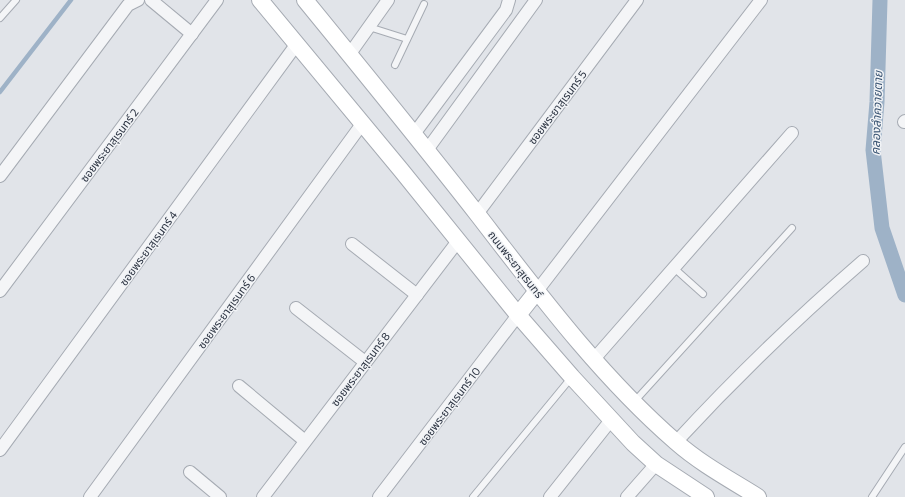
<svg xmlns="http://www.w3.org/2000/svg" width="905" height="497" font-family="Commissioner,'Noto Sans Thai',sans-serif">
<rect width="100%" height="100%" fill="#e1e4e9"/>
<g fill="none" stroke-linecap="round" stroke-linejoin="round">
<path stroke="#9eb2c7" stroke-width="4.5" d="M0 92 71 0"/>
<path stroke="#9eb2c7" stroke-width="15" d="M880 0 877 102 873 150 882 228 905 295"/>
<g stroke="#a6abb3" stroke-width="8">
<g id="lane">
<path d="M0 18 16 0"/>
<path d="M369 27 407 39"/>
<path d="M395 65 424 4"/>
<path d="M674 268 703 294"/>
<path d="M634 402 792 228"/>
<path d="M473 497 571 378"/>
<path d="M872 497 905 447"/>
</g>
</g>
<g stroke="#a6abb3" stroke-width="14">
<g id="street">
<path d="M151 0 192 34"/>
<path d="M349 55 388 0"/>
<path d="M904 122 905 121"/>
<path d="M414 134 506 10 509 0"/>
<path d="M427 150 536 0"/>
<path d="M0 176 128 5 138 0"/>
<path d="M477 214 637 0"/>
<path d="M352 244 417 295"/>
<path d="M0 291 217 0"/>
<path d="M537 291 761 0"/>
<path d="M296 308 365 362"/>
<path d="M594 359 792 133"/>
<path d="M239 386 305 441"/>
<path d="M676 442C735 378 797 318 863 261"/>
<path d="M0 450 296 45"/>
<path d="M190 472 220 497"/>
<path d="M90 497 362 124"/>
<path d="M263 497 458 241"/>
<path d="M379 497 518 315"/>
<path d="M550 497 611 420"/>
<path d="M627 497 656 464"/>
</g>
</g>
<g stroke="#a6abb3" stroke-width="18">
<g id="secondary">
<path d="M260 0 401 170 518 315 572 377 633 443 656 464 706 497"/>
<path d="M305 0C363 71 421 142 478 215 539 294 600 376 676 442 701 464 731 480 758 497"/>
<path d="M518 315 537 291"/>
</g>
</g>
<use href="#lane" stroke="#f4f5f7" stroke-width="6"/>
<use href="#street" stroke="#f4f5f7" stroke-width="12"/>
<use href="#secondary" stroke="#fff" stroke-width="16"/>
</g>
<g text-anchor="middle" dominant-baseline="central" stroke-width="3" stroke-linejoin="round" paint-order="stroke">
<g font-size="11" fill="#2a3240" stroke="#f1f3f6">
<text transform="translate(557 107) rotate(-53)">ซอยพระยาสุเรนทร์ 5</text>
<text transform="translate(109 145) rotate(-53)">ซอยพระยาสุเรนทร์ 2</text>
<text transform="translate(148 248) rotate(-54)">ซอยพระยาสุเรนทร์ 4</text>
<text transform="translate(516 264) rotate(52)">ถนนพระยาสุเรนทร์</text>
<text transform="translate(226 311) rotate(-54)">ซอยพระยาสุเรนทร์ 6</text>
<text transform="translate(360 369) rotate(-53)">ซอยพระยาสุเรนทร์ 8</text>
<text transform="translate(449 406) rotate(-53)">ซอยพระยาสุเรนทร์ 10</text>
</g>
<g font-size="12" font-style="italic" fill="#375271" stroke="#f1f3f6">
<text transform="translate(876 113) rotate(-88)">คลองลำควายตาย</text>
</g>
</g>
</svg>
